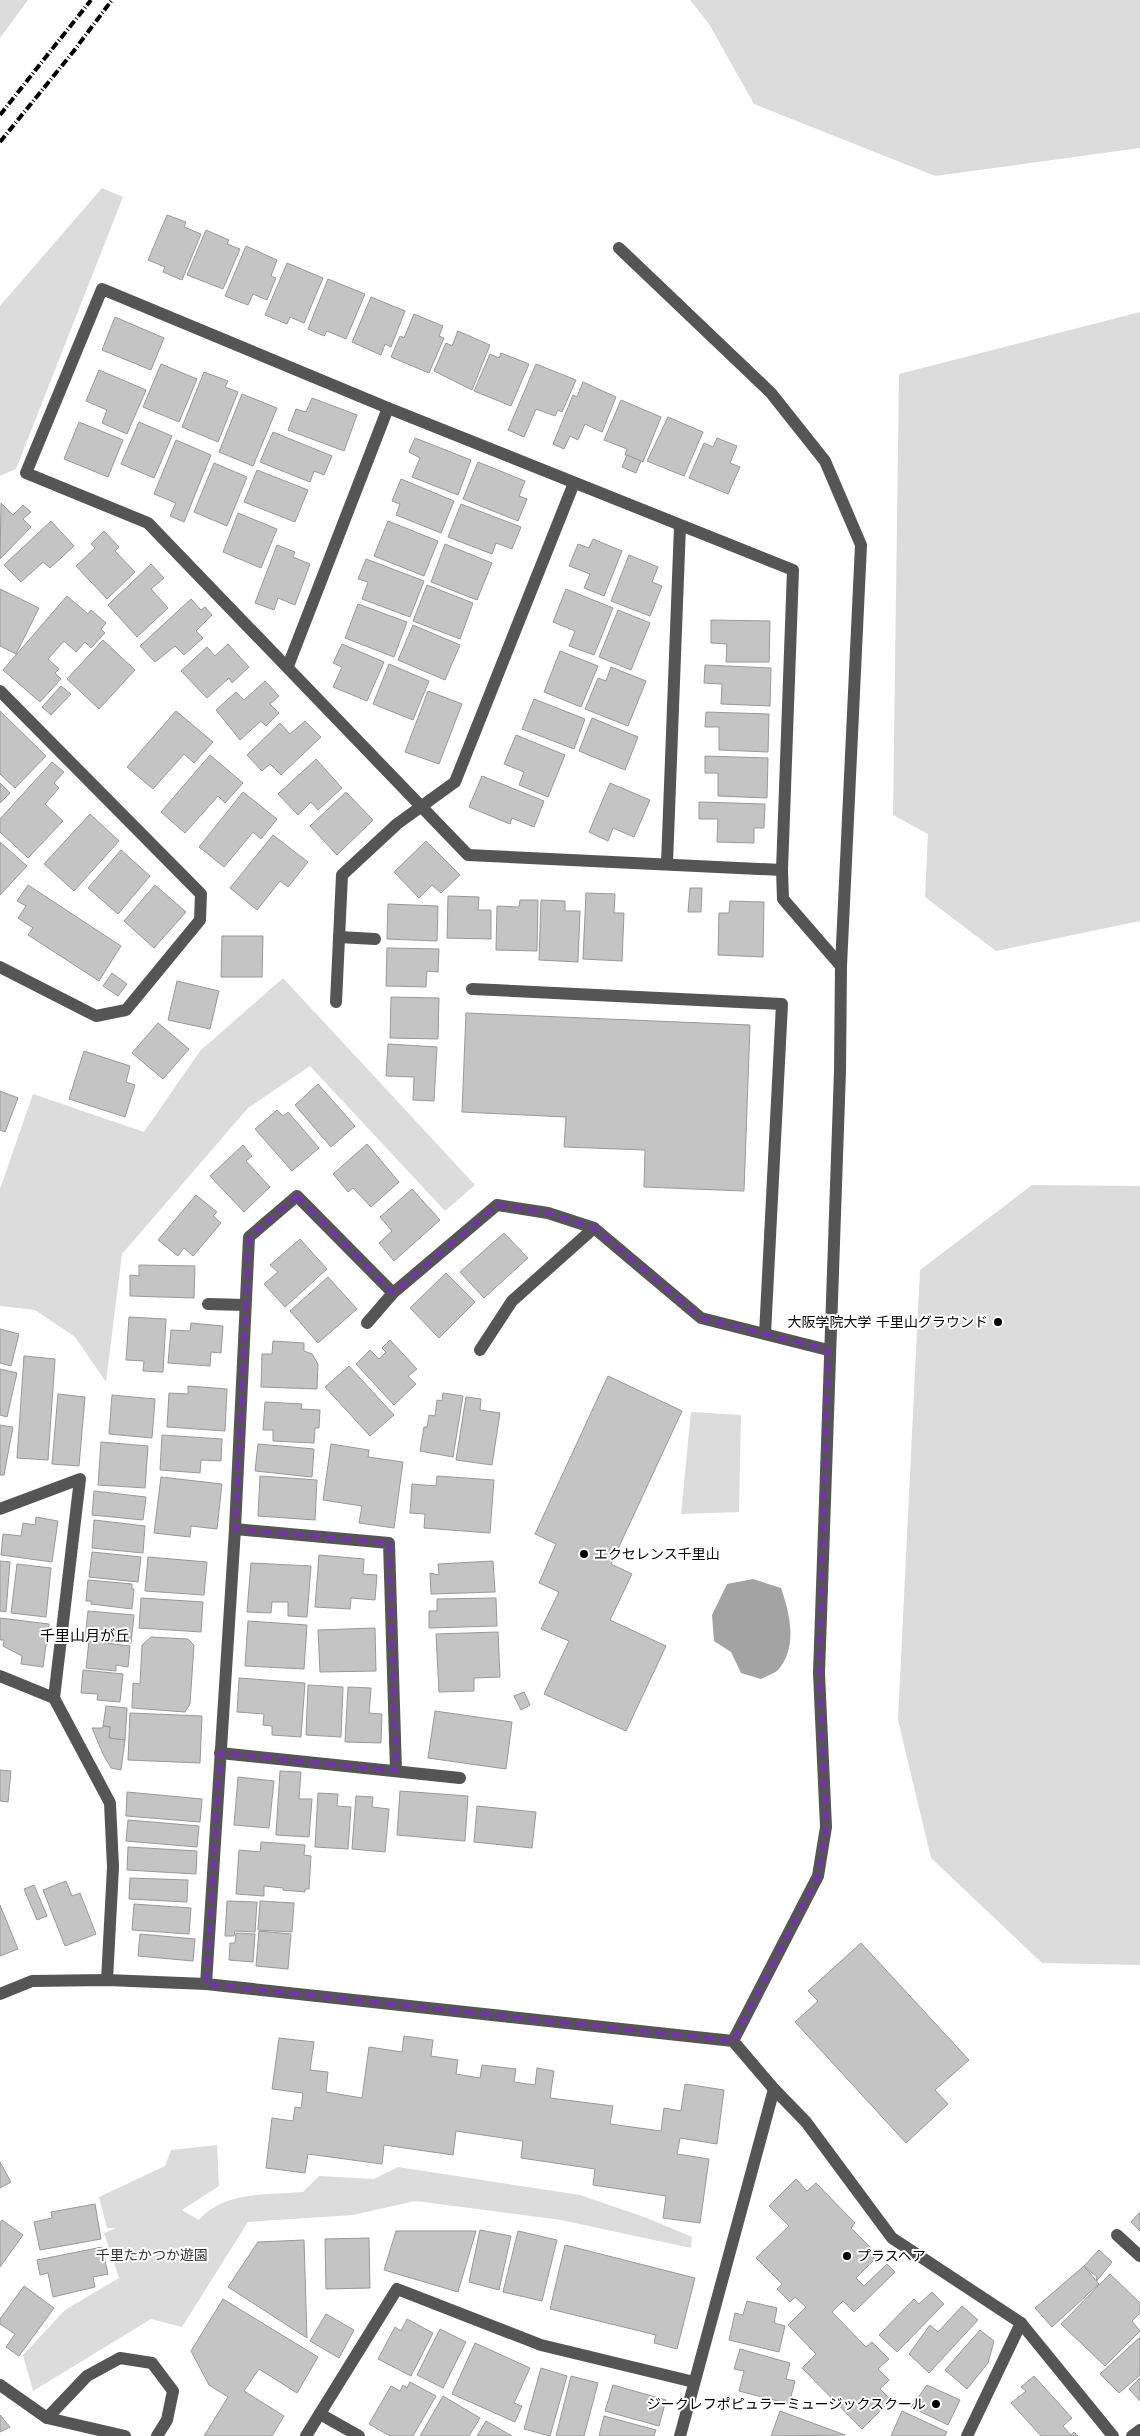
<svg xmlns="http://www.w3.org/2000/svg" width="1140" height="2436" font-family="'DejaVu Sans','Noto Sans JP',sans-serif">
<rect width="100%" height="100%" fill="#fff"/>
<g fill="#dcdcdc">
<path d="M0 0H28L0 38Z"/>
<path d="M690 0H1140V148L935 176 754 104 709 24Z"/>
<path d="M102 188 123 197 16 469 0 476V306Z"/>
<path d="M1140 312V921L996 951 925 897 928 834 893 815 899 374Z"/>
<path d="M283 978 475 1185 445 1211 310 1066 248 1108 122 1254 106 1382 75 1337 35 1310 0 1306V1189L33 1094 144 1132 200 1051Z"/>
<path d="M1032 1185 1140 1186V1965L1042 1963 931 1858 898 1720 920 1270Z"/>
<path d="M691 1412 741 1415 739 1512 681 1514Z"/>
<path d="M217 2145 219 2186 182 2210 199 2220C224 2191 268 2195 303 2192L319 2176 374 2179 398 2167 580 2195 647 2218 692 2237 691 2248 561 2220 415 2201 353 2215 248 2222 182 2327 151 2319 33 2391 23 2355 65 2310 119 2278 104 2233 116 2228H107L99 2197 165 2166 171 2150Z"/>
</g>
<path fill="#a3a3a3" d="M753 1579 781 1588C790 1614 798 1647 778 1670 774 1674 766 1676 761 1679L741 1673 731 1652 714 1641 712 1615 727 1584Z"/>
<g fill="#c4c4c4" stroke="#999">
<path d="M167 215 186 222 184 227 201 234 182 280 163 272 165 267 148 260Z"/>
<path d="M206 230 229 240 227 244 240 249 223 289 187 275Z"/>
<path d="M246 246 277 260 271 276 276 278 267 300 253 294 248 305 225 296Z"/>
<path d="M287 263 323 278 304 323 290 317 287 324 265 315Z"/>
<path d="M328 279 365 294 346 339 327 331 324 336 308 329Z"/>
<path d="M371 297 405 311 391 347 385 344 381 355 352 342Z"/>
<path d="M414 314 443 326 439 336 444 338 429 373 391 357 400 336 404 338Z"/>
<path d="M115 317 164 338 151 370 102 350Z"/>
<path d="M458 331 490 345 472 390 434 371 446 343 452 346Z"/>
<path d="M501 353 529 364 511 406 474 391 490 354 499 358Z"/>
<path d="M161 364 197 379 179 422 143 407Z"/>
<path d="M536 364 576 380 562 412 558 410 555 416 536 409 524 437 508 430Z"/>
<path d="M99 370 146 390 127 434 102 423 107 410 86 401Z"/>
<path d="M204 372 228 381 225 387 238 392 218 442 182 427Z"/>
<path d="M583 382 616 397 602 432 585 424 578 440 570 436 564 449 553 444 573 395 577 397Z"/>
<path d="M242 394 277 408 253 466 219 452Z"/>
<path d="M312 398 357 415 344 451 288 430 296 409 306 412Z"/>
<path d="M621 400 661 417 643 462 625 455 627 449 604 440Z"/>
<path d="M668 417 703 432 684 476 647 461Z"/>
<path d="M79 422 123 440 108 477 64 459Z"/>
<path d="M139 422 172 436 154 478 121 464Z"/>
<path d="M273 432 332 456 324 475 314 471 310 482 260 462Z"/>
<path d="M415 438 471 460 458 495 412 477 420 458 409 452Z"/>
<path d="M717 438 737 446 730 463 740 467 728 494 689 478 704 443 713 447Z"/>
<path d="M176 440 211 455 184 522 170 516 176 503 154 494Z"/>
<path d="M627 455 641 461 636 473 622 467Z"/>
<path d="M478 462 525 481 519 496 527 499 518 521 463 499Z"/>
<path d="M214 463 247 477 227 526 194 512Z"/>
<path d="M257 470 308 490 295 522 244 502Z"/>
<path d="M401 479 454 501 441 533 396 515 400 504 392 501Z"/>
<path d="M1 503 13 515 23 505 31 512 23 519 31 527 0 559Z"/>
<path d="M461 504 521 527 512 549 496 543 492 554 448 537Z"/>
<path d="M238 513 277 529 261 568 223 552Z"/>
<path d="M51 521 74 546 50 568 43 562 21 582 4 565Z"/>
<path d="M388 521 438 541 424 576 374 556Z"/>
<path d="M104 531 119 547 115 551 135 572 107 599 76 566 95 548 91 544Z"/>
<path d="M593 539 622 551 604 596 584 588 590 574 569 566 578 544 589 548Z"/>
<path d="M445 544 492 563 477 600 431 582Z"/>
<path d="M277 545 295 552 293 557 310 564 295 605 278 598 274 610 255 603Z"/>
<path d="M629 555 658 567 652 582 662 586 650 616 611 601Z"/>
<path d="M366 559 424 581 410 617 362 599 368 582 358 579Z"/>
<path d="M151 564 164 578 151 589 168 608 137 637 108 605Z"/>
<path d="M427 585 473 603 460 639 413 621Z"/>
<path d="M0 589 39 608 16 654 0 646Z"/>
<path d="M566 589 613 608 594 655 569 646 575 631 553 622Z"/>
<path d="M67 596 88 614 91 610 106 623 101 629 105 633 91 648 85 642 76 652 64 641 48 659 59 669 55 673 61 679 40 702 3 670Z"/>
<path d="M191 599 201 610 205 607 212 615 196 631 203 638 184 655 175 646 155 662 140 646Z"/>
<path d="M358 604 407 622 394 657 345 638Z"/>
<path d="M618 610 650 623 631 670 599 657Z"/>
<path d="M711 620 770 621 769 662H726L727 644 711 643Z"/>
<path d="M413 625 460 645 445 680 398 660Z"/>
<path d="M103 640 135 670 99 709 67 679Z"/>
<path d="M228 644 249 667 232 683 229 678 207 698 181 671 207 647 215 656Z"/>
<path d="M342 644 384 662 367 701 333 687 342 667 333 663Z"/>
<path d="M560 651 598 666 581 707 544 692Z"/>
<path d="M389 664 429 681 413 720 373 704Z"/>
<path d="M705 665 771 668 770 706 721 704 722 684 704 683Z"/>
<path d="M611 667 646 681 628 726 585 709 598 678 606 681Z"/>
<path d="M265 681 279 696 270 704 279 713 266 726 261 721 240 740 216 710 236 692 244 700Z"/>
<path d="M61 686 71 694 51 715 42 707Z"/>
<path d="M428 691 462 704 439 764 405 752Z"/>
<path d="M534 699 585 719 574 749 522 729Z"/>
<path d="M0 711 46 756 15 788 0 774Z"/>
<path d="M176 711 213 742 194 763 184 754 153 789 127 767Z"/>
<path d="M706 712 769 714 768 752 719 750V727H705Z"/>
<path d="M592 718 638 737 625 770 579 751Z"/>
<path d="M305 721 321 737 281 775 270 764 262 771 247 755 280 723 290 734Z"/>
<path d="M516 735 565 755 548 797 519 785 524 772 504 764Z"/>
<path d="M210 755 243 783 225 803 218 796 185 833 161 812Z"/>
<path d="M705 756 768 758 767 798 718 796V773H705Z"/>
<path d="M316 759 342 788 318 810 311 802 298 815 278 794Z"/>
<path d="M52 762 64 772 54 783 59 788 45 804 63 821 28 858 0 832V819Z"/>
<path d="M482 776 544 801 534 827 512 818 510 824 469 807Z"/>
<path d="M0 783 10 793 0 803Z"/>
<path d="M610 783 650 800 634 837 613 828 608 841 589 832Z"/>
<path d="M243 792 277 819 261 839 253 832 224 867 199 847Z"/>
<path d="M346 792 373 820 337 855 310 826Z"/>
<path d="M699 802 765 804 764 828H754V843L717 842 718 819H699Z"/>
<path d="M90 814 119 841 74 891 44 864Z"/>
<path d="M273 835 308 862 288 887 280 881 257 910 230 888Z"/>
<path d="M426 841 460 875 441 893 432 885 419 898 394 872Z"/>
<path d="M0 842 27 866 0 895Z"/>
<path d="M121 850 150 876 118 914 88 888Z"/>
<path d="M28 885 121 946 99 981 28 935 33 928 18 918 26 906 17 901Z"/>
<path d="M155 885 186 912 154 948 124 921Z"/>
<path d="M690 888H702L701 912H688Z"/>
<path d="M586 893 615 894 614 913H624L622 961 583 959Z"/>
<path d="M448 896 479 897 478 910H491V939L447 938Z"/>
<path d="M520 900H538L537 951 496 950 497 906 519 907Z"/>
<path d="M541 900 565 901V911H580L578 962 539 960Z"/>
<path d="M730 901 764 902 763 957 718 955 719 913H729Z"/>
<path d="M388 904 438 906 437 941 387 939Z"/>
<path d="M222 936H263L262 977H221Z"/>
<path d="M387 948 439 949 438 972 427 971 426 987 386 986Z"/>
<path d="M112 973 127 984 118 996 103 986Z"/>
<path d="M177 981 219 991 210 1029 168 1020Z"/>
<path d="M391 997 439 998 438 1039 390 1038Z"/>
<path d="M466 1013 750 1025 744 1191 644 1187 645 1150 564 1147 566 1117 462 1112Z"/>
<path d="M158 1023 189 1049 163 1079 132 1053Z"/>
<path d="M388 1044 437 1047 434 1101 413 1100 414 1077 386 1076Z"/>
<path d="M84 1051 130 1066 126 1082 135 1085 125 1117 69 1099Z"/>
<path d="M318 1084 355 1126 331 1147 295 1105Z"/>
<path d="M0 1091 18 1098 5 1132 0 1130Z"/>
<path d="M277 1110 283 1116 288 1112 319 1148 292 1171 255 1129Z"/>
<path d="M367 1144 399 1182 371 1207 353 1188 348 1192 333 1174Z"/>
<path d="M243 1145 252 1156 246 1161 270 1187 244 1212 210 1176Z"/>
<path d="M412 1189 440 1220 394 1261 379 1243 392 1231 380 1217Z"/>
<path d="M196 1195 217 1212 213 1216 221 1223 193 1256 184 1248 178 1256 158 1240Z"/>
<path d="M504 1233 528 1258 484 1298 460 1272Z"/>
<path d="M300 1239 327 1269 285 1307 264 1284 278 1272 270 1265Z"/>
<path d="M139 1265 195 1266 194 1298 130 1296V1275L139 1276Z"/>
<path d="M446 1273 475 1302 439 1338 410 1308Z"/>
<path d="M328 1277 357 1309 318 1343 290 1311Z"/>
<path d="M129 1317 166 1319 163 1372 143 1371 144 1361 126 1360Z"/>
<path d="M191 1323 223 1326 221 1353 211 1352 210 1366 168 1363 171 1330 190 1331Z"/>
<path d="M0 1329 19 1334 11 1366 0 1363Z"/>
<path d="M390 1340 417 1369 408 1376 416 1384 394 1405 356 1364 370 1350 379 1359 386 1352 382 1348Z"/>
<path d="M273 1341 304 1343V1351L312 1354 318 1364 317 1389 261 1387 262 1354H272Z"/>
<path d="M24 1356 55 1359 48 1460 17 1458Z"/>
<path d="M349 1366 394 1415 370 1436 325 1387Z"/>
<path d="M0 1369 17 1373 7 1417 0 1415Z"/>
<path d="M608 1376 682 1411 611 1564 632 1574 610 1620 666 1646 626 1731 544 1694 569 1641 541 1629 559 1592 539 1583 556 1544 535 1534Z"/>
<path d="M188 1386 227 1389 225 1431 167 1427 169 1393 188 1394Z"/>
<path d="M443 1393 463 1396 453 1457 420 1451 424 1427H427L429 1415 435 1416 437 1400 442 1401Z"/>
<path d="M58 1394 85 1397 79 1466 52 1464Z"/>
<path d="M112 1395 155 1399 152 1438 109 1434Z"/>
<path d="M466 1397 481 1399 480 1410 500 1413 492 1465 456 1460Z"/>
<path d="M265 1402 302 1404 301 1409 320 1410 319 1428H315L314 1443 273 1441V1430H263Z"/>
<path d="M0 1425 13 1427 4 1475H0Z"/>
<path d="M162 1435 222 1439 221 1461 201 1460 200 1473 160 1470Z"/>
<path d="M101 1442 148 1446 145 1488 98 1485Z"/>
<path d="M258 1444 314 1449 312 1477 255 1471Z"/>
<path d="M331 1444 369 1450 368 1457 403 1462 394 1528 359 1523 362 1506 323 1500Z"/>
<path d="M260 1476 317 1480 315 1520 258 1516Z"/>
<path d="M437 1476 494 1480 490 1533 424 1528 425 1514 410 1513 412 1484 436 1486Z"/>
<path d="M161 1477 222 1484 217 1529 191 1526 190 1537 154 1533Z"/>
<path d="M94 1491 146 1497 143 1520 92 1515Z"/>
<path d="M36 1517 58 1521 52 1562 1 1555 3 1534 21 1536 23 1523 35 1525Z"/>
<path d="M94 1520 145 1526 143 1553 92 1548Z"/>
<path d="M92 1552 141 1557 138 1582 89 1577Z"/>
<path d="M319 1555 364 1559 363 1574 377 1575 375 1600 351 1598 350 1609 315 1607Z"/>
<path d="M148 1557 207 1562 204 1595 145 1591Z"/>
<path d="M0 1561 10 1562 6 1612 0 1611Z"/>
<path d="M493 1561 495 1592 431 1594 430 1573 439 1575 438 1564Z"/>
<path d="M251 1563 311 1566 307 1617 288 1616V1602H272L271 1613 247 1612Z"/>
<path d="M17 1564 51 1568 46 1617 11 1613Z"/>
<path d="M88 1580 132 1584V1589H134L132 1609 91 1604V1601H86Z"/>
<path d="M141 1598 203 1602 201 1632 139 1628Z"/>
<path d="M496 1598 497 1626 429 1628V1611H437V1599Z"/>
<path d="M88 1611 134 1615 131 1643 85 1638Z"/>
<path d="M0 1618 49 1624 43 1667 21 1664 22 1656 3 1646 4 1640H0Z"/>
<path d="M248 1621 307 1625 304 1669 245 1666Z"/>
<path d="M375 1628 376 1671 320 1672 318 1630Z"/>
<path d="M498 1632 500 1677 474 1678V1691L439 1692 436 1634Z"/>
<path d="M151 1637 188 1639 194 1645 190 1704 185 1712 132 1708 133 1683 140 1684 142 1645Z"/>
<path d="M89 1641 130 1646 128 1667 116 1665V1671L86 1668Z"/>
<path d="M83 1670 123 1674 120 1702 97 1700 98 1694 81 1693Z"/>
<path d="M239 1678 305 1683 301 1737 272 1735V1726L263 1725 264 1714 237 1712Z"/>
<path d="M308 1685 343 1687 341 1737 306 1735Z"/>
<path d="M348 1687 371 1688 369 1713 382 1714 381 1743 345 1742Z"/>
<path d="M524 1692 530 1705 521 1710 514 1696Z"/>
<path d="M106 1706 127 1708 125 1740 109 1738 110 1727 103 1726Z"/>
<path d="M435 1711 512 1722 506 1769 428 1758Z"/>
<path d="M130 1713 202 1716 200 1763 128 1760Z"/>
<path d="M103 1726 110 1727 109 1738 125 1740 121 1770 111 1768 103 1754 92 1728H103Z"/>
<path d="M0 1770 11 1771 8 1802 0 1801Z"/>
<path d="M280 1771 301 1772 299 1799H312L309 1837 276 1835Z"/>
<path d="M238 1777 274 1781 269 1828 234 1825Z"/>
<path d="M400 1791 468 1796 465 1841 397 1835Z"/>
<path d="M127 1792 202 1799 200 1822 126 1816Z"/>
<path d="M318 1793 338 1794 337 1806 351 1807 348 1849 315 1847Z"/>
<path d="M356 1796 373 1797 372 1807 389 1809 385 1852 352 1849Z"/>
<path d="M477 1806 536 1812 532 1848 474 1842Z"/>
<path d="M128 1820 199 1826 197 1847 126 1841Z"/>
<path d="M261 1842 305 1845 304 1855 311 1856 309 1889H305V1892L283 1890V1888L264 1886V1896L236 1894 239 1850 260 1852Z"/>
<path d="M128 1847 197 1851 196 1874 127 1870Z"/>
<path d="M130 1878 188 1880 187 1902 129 1899Z"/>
<path d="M66 1881 72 1896 80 1893 96 1934 65 1946 43 1890Z"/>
<path d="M34 1885 47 1916 37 1920 24 1889Z"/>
<path d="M227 1901 257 1902 255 1932 235 1931 234 1936H225Z"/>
<path d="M260 1901 294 1903 292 1932 258 1930Z"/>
<path d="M134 1904 191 1908 189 1934 132 1930Z"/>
<path d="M0 1905 18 1949 0 1956Z"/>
<path d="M259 1931 291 1934 288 1969 256 1966Z"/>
<path d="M236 1933 255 1934 253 1962 229 1960 230 1943H235Z"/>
<path d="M140 1934 195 1939 193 1961 138 1956Z"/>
<path d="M861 1943 969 2060 935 2090 948 2104 906 2143 795 2022 818 2001 808 1991Z"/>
<path d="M404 2036 433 2040 431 2056 458 2060 456 2074 480 2078 482 2065 516 2069 514 2082 535 2085 537 2068 554 2071 550 2098 613 2106 610 2124 661 2131 664 2108 681 2111 685 2084 724 2090 717 2144 680 2138 677 2154 709 2159 700 2223 663 2218 666 2196 593 2185 595 2169 521 2158 523 2141 456 2131 453 2155 384 2145 382 2164 308 2154 305 2173 266 2168 272 2118 293 2121 295 2107 301 2108 303 2093 272 2089 279 2038 314 2042 310 2070 328 2072 326 2092 362 2098 369 2047 402 2052Z"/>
<path d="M0 2162 11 2182 0 2188Z"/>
<path d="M796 2179 807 2191 816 2183 855 2223 851 2228 873 2250 869 2253 875 2259 856 2278 864 2286 887 2264 895 2272 854 2312 843 2301 832 2312 866 2347 872 2342 889 2359 878 2369 889 2380 880 2389 891 2400 862 2429 802 2368 816 2354 788 2325 806 2307 795 2297 790 2302 777 2289 782 2284 756 2258 789 2226 769 2206Z"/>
<path d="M95 2204 101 2239 40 2250 34 2222 52 2218 51 2212Z"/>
<path d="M1140 2212V2231L1131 2222Z"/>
<path d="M2 2220 23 2235 0 2267V2223Z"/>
<path d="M480 2230 511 2236 499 2290 469 2282Z"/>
<path d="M396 2231H476L458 2292 384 2270Z"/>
<path d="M518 2231 557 2240 542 2301 503 2292Z"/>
<path d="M369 2238 370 2288 326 2289 325 2239Z"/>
<path d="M304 2240 307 2338 228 2287 258 2242Z"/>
<path d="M565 2245 695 2278 677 2349 654 2343 656 2335 550 2309Z"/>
<path d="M102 2247 108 2274 93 2277 95 2287 53 2297 48 2273 40 2275 37 2260Z"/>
<path d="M1099 2250 1112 2262 1096 2282 1097 2277 1084 2266Z"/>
<path d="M1084 2266 1099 2284 1052 2327 1035 2308Z"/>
<path d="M1110 2274 1140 2303V2313L1132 2321 1140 2331 1105 2366 1061 2324Z"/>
<path d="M24 2286 54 2308 19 2356 6 2347 15 2334 0 2324V2319Z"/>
<path d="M932 2292 944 2304 897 2352 879 2335 914 2299 919 2304Z"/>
<path d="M223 2299 318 2357 297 2393 259 2369 244 2391 284 2416 272 2436H204L228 2397 209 2385 191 2351Z"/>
<path d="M747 2301 777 2308 774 2323 785 2326 779 2352 729 2340 735 2313 743 2315Z"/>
<path d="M962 2306 978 2320 929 2373 909 2354 930 2325 938 2332Z"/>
<path d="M326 2314 354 2330 339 2358 310 2341Z"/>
<path d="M407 2319 433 2333 411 2376 378 2359 395 2327 401 2331Z"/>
<path d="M440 2329 466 2342 443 2388 417 2375Z"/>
<path d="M980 2330 994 2341 988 2363 967 2389 945 2370Z"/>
<path d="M1140 2337V2375L1119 2393 1100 2374Z"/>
<path d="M475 2343 530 2368 514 2403 522 2406 515 2422 452 2394Z"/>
<path d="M740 2349 790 2363 786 2379 795 2381 789 2404 739 2391 744 2371 734 2369Z"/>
<path d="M541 2368 567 2376 550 2436 524 2429Z"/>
<path d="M571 2376 598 2383 584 2436H556Z"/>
<path d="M1034 2376 1072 2418 1063 2426 1071 2435 1074 2432 1078 2436H1041L1011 2403 1026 2391 1021 2387Z"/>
<path d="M1140 2378V2401L1129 2389Z"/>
<path d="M410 2382 436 2396 413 2436H390L369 2424 391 2386 400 2391 403 2385 407 2388Z"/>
<path d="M613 2385 666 2400 659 2426 605 2411Z"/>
<path d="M927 2385 960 2400 948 2425 911 2407Z"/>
<path d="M443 2396 480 2418 469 2436H420Z"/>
<path d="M780 2411 845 2435 771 2436Z"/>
<path d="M902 2411 947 2432 945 2436H891Z"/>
<path d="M0 2415 10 2427 0 2432Z"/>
<path d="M604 2416 656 2430 654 2436H599Z"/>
<path d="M486 2421 512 2436H477Z"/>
</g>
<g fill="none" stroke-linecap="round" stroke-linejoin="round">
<g stroke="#555" stroke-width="12">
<path d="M619 248 771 393 825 461 861 545 841 966"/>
<path d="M288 666 388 408"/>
<path d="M0 691 201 894 200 920 126 1010 96 1016 0 967"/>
<path d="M667 863 680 526"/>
<path d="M339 937 375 939"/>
<path d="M472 989 782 1004 765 1334"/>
<path d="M336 1002 342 875 397 824 455 782 574 483"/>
<path d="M208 1304 245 1305"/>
<path d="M367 1323 393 1293"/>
<path d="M480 1350 512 1301 594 1228 701 1318 828 1350"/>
<path d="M0 1509 80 1479 54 1698"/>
<path d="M235 1529 389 1543 396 1771"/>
<path d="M0 1676 54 1698 110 1803 113 1867 107 1980"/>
<path d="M220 1753 460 1778"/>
<path d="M206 1984 235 1529 249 1237 297 1196 393 1293 497 1205 548 1213 594 1228"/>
<path d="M0 1994 32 1981 107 1980 206 1984 733 2041 774 2089 806 2122 892 2238 1021 2323 1113 2436"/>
<path d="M733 2041 818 1876 826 1827 819 1673 840 1071 841 966 783 899 782 870 793 570 388 408 102 289 26 473 148 523 468 855 782 870"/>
<path d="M1117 2235 1140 2256"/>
<path d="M0 2385 47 2418 125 2436"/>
<path d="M320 2414 359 2436"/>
<path d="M47 2418 87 2376 120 2358 152 2363 173 2391 167 2420 157 2436"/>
<path d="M306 2436 397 2289 541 2345 694 2382"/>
<path d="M680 2436 774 2089"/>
<path d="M967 2436 1021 2323"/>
<path d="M1132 2436 1140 2430"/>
</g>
<g stroke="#000" stroke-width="4" stroke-dasharray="8 2.5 1 2.5" stroke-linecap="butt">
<path d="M0 115 91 0"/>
<path d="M0 142 73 52 112 0"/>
</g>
</g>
<path fill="none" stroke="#7b2cbf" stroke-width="4" stroke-dasharray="10 6" stroke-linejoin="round" d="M297 1196 393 1293 497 1205 548 1213 594 1228 701 1318 828 1350 819 1673 826 1827 818 1876 733 2041 206 1984 220 1753 396 1771 389 1543 235 1529 249 1237Z"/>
<g fill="#000" stroke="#fff" stroke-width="2">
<circle cx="998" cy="1322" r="5"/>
<circle cx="584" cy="1554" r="5"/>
<circle cx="847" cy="2256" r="5"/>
<circle cx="936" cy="2404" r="5"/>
</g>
<g text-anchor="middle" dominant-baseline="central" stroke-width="4" stroke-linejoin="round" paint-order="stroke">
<g font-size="14" fill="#000" stroke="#fff" text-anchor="end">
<text x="988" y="1322">大阪学院大学 千里山グラウンド</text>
<text x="594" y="1554" text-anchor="start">エクセレンス千里山</text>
<text x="857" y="2256" text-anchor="start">プラスヘア</text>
<text x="926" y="2404">ジークレフポピュラーミュージックスクール</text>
</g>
<g font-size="14" fill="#333" stroke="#fff">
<text x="152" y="2255">千里たかつか遊園</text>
</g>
<g font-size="15" fill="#000" stroke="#fff">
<text x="85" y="1636">千里山月が丘</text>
</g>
</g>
</svg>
